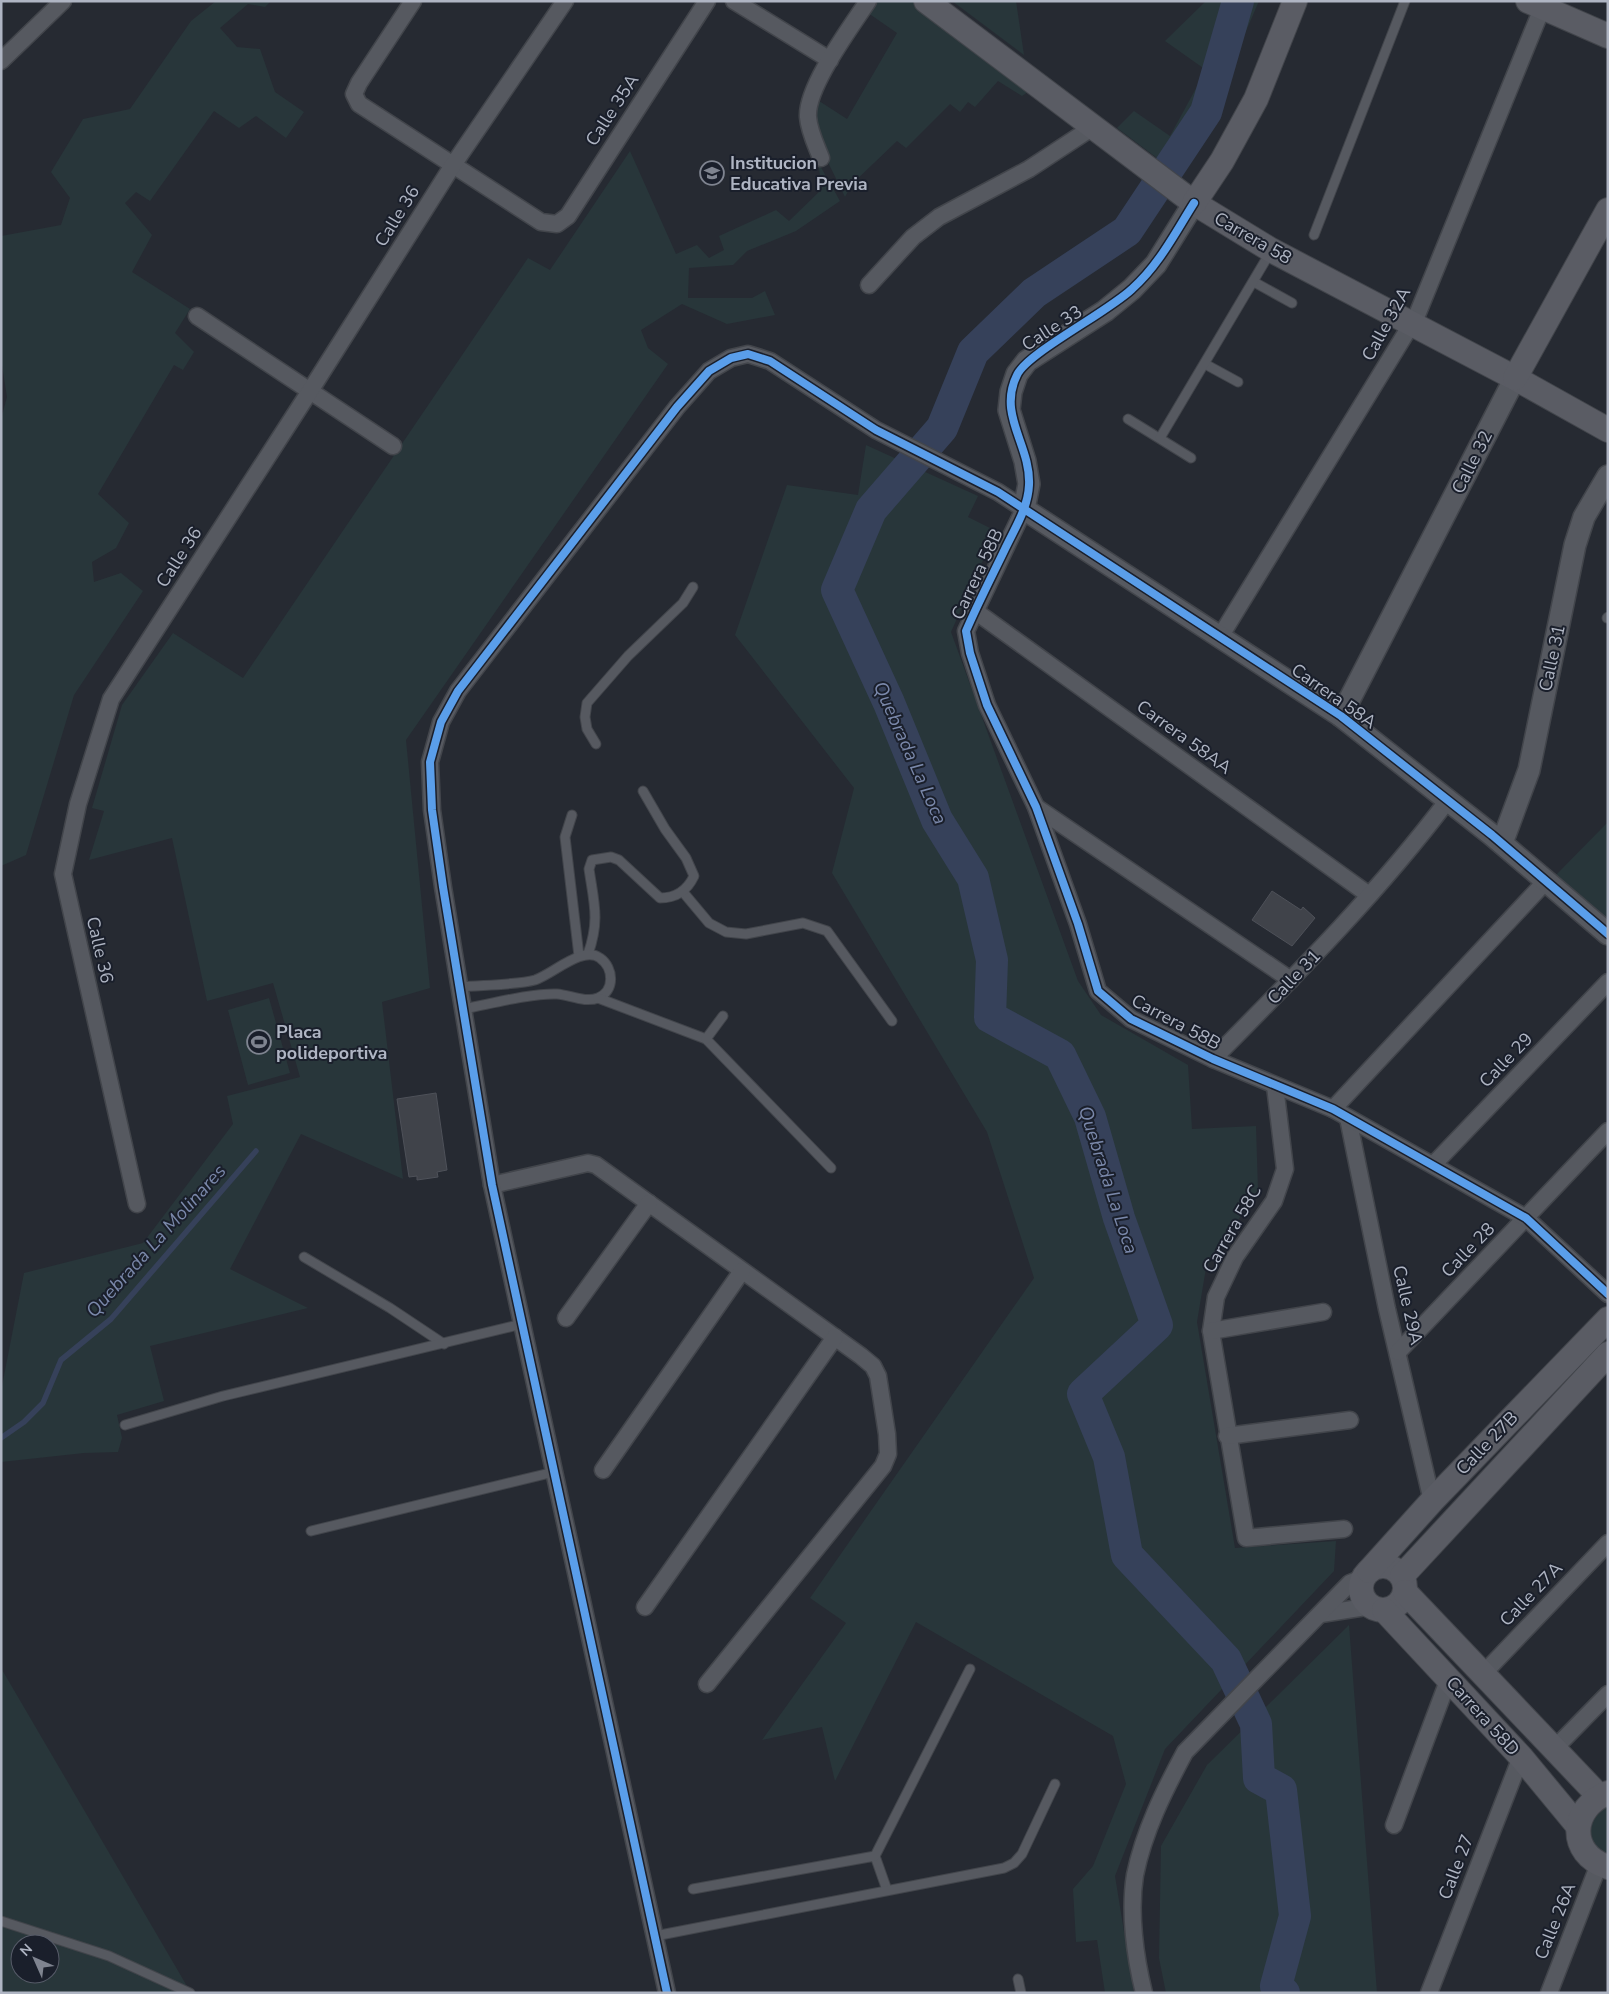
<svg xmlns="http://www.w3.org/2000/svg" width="1609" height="1994" font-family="'Nunito Sans',sans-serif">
<rect width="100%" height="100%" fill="#262a32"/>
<g fill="#28363a" fill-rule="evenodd">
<path d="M216 1H271L265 7 248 4 220 28 237 47 260 49 275 92 304 112 286 138 256 116 239 128 214 111 150 201 136 192 125 203 152 235 132 272 190 309 175 333 194 352 183 370 174 365 98 494 129 523 116 548 92 562 94 582 121 573 143 591 74 695 26 855 1 866V419L7 397 1 359V236L61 225 70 198 51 172 83 119 130 109 191 21Z"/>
<path d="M875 1H912L930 13 1028 92 1022 96 998 81 975 107 968 102 960 112 950 104 906 148 897 141 852 184 845 197 821 148 812 119 816 99 847 119 897 33 868 13Z"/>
<path d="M952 1H1016L1024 55Z"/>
<path d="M1206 1H1259L1191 159 1181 176 1117 128 1134 111 1170 136 1206 70 1165 41Z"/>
<path d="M630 151 676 254 697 245 709 258 724 250 719 236 776 210 789 221 822 189 818 162 840 201 796 231 747 251 733 265 689 268 688 298H752L765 291 775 315 727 324 682 304 641 330 648 348 668 364 406 740 430 988 382 1002 403 1179 301 1134 230 1269 308 1308 150 1346 164 1401 117 1415 122 1438 118 1452 84 1453 1 1462V1391L24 1273 143 1243 233 1124 227 1096 300 1077 273 983 207 1001 172 838 89 860 104 811 92 808 122 705 173 633 243 678 528 258 550 270Z"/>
<path d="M866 445 978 496 968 517 996 531 951 632 1078 981 1101 1015 1188 1065 1192 1129 1256 1126 1258 1190 1206 1268 1197 1322 1235 1548 1336 1541 1334 1571 1165 1749 1115 1876 1134 1993H1105L1097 1940 1076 1942 1073 1889 1093 1866 1126 1784 1113 1736 916 1622 835 1781 822 1727 762 1740 846 1623 810 1598 1034 1278 987 1132 832 873 854 788 735 635 787 485 858 495Z"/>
<path d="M1608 822V919L1556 875Z"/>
<path d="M269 998 290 1073 248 1085 228 1010Z"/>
<path d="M1349 1625 1377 1993H1166L1159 1958 1161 1846 1207 1765Z"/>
<path d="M1 1668 191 1993H1ZM20 1944H50V1974H20Z"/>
<path d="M1608 1803V1857L1590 1842 1588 1823Z"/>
</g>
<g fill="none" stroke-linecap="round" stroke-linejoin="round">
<path stroke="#36415a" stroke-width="5.5" d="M1 1438 24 1422 43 1403 61 1360 111 1319 256 1151"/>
<path stroke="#36415a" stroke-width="32" d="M1238 1 1206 112 1127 231 1034 293 973 352 942 428 871 510 837 590 889 703 937 820 973 878 992 960 990 1017 1060 1055 1090 1117 1119 1218 1157 1325 1083 1394 1109 1457 1127 1555 1226 1660 1256 1724 1259 1778 1281 1790 1295 1916 1276 1986 1284 1993"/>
</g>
<g fill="#40434a" stroke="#4e5159">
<path d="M1272 891 1301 910 1303 907 1315 918 1292 946 1252 920Z"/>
<path d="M436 1093 447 1170 437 1172 438 1177 417 1180V1176L409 1177 397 1099Z"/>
</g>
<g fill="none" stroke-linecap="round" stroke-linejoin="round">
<g stroke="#42454b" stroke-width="11">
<g id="service">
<path d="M1314 235 1405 1"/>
<path d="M1254 282 1292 303"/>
<path d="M1205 364 1238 382"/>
<path d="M1128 419 1191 458"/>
<path d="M1160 438 1271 251"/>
<path d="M1607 618 1608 617"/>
<path d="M596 744 587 729 585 717 587 703 628 656 683 603 693 587"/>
<path d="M572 815 565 837 579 956"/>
<path d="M683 892 709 923 726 932 746 934 803 923 827 931 892 1021"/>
<path d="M588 954C600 920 594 903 589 869L592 860 611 857 619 860 660 898C676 898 687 891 694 876L686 858 665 829 643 791"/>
<path d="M460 987C480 985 517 985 535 980 553 974 583 945 600 958 614 968 615 991 598 998 585 1003 570 995 557 994 531 993 490 1004 463 1009"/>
<path d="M598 998 706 1039 831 1168"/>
<path d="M706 1039 723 1016"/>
<path d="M304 1257 390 1308 444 1344"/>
<path d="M125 1425 223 1396 522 1324"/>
<path d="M311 1531 554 1472"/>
<path d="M875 1856 887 1890"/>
<path d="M693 1889 875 1856 970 1669"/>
<path d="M1 1921 109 1956 190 1993"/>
<path d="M655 1936 1004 1868 1014 1863 1022 1854 1055 1784"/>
<path d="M1018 1979 1021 1993"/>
</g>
</g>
<g stroke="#42454b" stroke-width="19">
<g id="minor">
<path d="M413 1 359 83 354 94 359 104 541 222 557 224 568 216 707 1"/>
<path d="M734 1 830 60"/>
<path d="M1 61 63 1"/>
<path d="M821 158C816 145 809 131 808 117 806 87 851 27 868 1"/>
<path d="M869 285 913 237 939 217 1029 169 1093 127"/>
<path d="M197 316 393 446"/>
<path d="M975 611 1369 895"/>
<path d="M1220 637 1417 315 1543 6"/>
<path d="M1036 807 1291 980"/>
<path d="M1213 1059C1295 976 1378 893 1448 800"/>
<path d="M1275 1086 1285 1169 1274 1201 1235 1257 1216 1297 1211 1331 1246 1538 1344 1529"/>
<path d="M1333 1109 1546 881"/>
<path d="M1348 1118 1387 1309 1432 1501"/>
<path d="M1433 1165 1608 982"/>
<path d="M492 1185 588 1163 596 1165 861 1356 873 1366 878 1376 887 1434 888 1454 883 1466 707 1684"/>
<path d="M137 1204 63 874 78 804 111 699 310 391 453 165 565 1"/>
<path d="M566 1318 649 1203"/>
<path d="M1211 1331 1323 1312"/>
<path d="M1398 1352 1608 1131"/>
<path d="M1227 1436 1350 1420"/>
<path d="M603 1470 742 1271"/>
<path d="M645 1607 835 1337"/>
<path d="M1321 1614 1372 1606"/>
<path d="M1483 1674 1608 1543"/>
<path d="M1554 1749 1608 1694"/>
<path d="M1394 1825 1449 1678"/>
<path d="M667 1993 492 1185 443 887 432 810 430 762 441 722 458 691 677 407 709 371 731 358 748 354 770 361 876 430 998 492 1024 509 966 631 970 653 987 705 1036 807 1078 924 1098 991 1131 1019 1213 1059 1333 1109 1526 1218 1608 1294"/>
<path d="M1144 1993C1135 1957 1129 1912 1135 1875 1144 1831 1164 1791 1185 1752L1350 1583 1365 1577"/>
<path d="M1429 1993 1521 1757"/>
<path d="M1549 1993 1599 1864"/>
</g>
</g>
<g stroke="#42454b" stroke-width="24">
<g id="tertiary">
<path d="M1194 203 1156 264 1132 289 1105 311 1027 361 1017 374 1011 392 1009 410 1025 461 1029 484 1024 509 1341 716 1492 835 1608 934"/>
<path d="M1341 716 1515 378"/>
<path d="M1502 843 1529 770 1575 545 1584 517 1608 476"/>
</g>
</g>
<g stroke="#42454b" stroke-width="26">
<g id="secondary">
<path d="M926 1 1194 203 1271 250 1515 378 1608 430"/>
<path d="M1528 1 1608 36"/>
<path d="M1194 203 1222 161 1256 99 1295 1"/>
<path d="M1515 378 1608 210"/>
<circle cx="1383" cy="1588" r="22"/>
<path d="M1369 1571 1432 1501 1608 1319"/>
<path d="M1402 1576 1608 1354"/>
<path d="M1405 1592 1599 1796"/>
<path d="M1384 1610 1521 1757 1578 1826"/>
<path d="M1608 1793C1570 1807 1567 1854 1608 1867"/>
</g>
</g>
<use href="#service" stroke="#565960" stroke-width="9"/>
<use href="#minor" stroke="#565960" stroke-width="16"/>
<use href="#tertiary" stroke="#565960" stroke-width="21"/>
<use href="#secondary" stroke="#5a5c64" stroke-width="24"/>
<g stroke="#1a1f2b" stroke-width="11">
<g id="cycleway">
<path d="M1194 203C1175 233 1159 265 1132 289 1108 312 1027 353 1017 375 997 415 1031 445 1029 485 1028 508 1015 528 1005 549 992 576 978 603 966 631L970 653 987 705 1036 807 1078 924 1098 991 1131 1019 1213 1059 1333 1109 1526 1218 1608 1294"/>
<path d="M667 1993 492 1185 443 887 432 810 430 762 441 722 458 691 677 407 709 371 731 358 748 354 770 361 876 430 998 492 1341 716 1492 835 1608 934"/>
</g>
</g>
<use href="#cycleway" stroke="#5a9eea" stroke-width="8"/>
</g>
<defs>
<g id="school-ring" transform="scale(1.25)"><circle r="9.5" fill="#1a1f2b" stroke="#7f8490" stroke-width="1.5"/><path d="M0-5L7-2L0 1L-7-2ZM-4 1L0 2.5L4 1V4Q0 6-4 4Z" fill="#7f8490"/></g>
<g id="stadium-ring" transform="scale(1.25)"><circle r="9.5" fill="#1a1f2b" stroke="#7f8490" stroke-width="1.5"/><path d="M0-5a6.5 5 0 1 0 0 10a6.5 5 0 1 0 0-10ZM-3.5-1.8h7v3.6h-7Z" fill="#7f8490"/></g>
</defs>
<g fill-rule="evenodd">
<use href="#school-ring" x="712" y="173"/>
<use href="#stadium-ring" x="259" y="1042"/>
</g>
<g text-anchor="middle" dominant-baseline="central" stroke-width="4" stroke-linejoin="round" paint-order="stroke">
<g font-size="18" fill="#afb5c3" stroke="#1a1f2b">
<text transform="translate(612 110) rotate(-57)">Calle 35A</text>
<text transform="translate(397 216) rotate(-58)">Calle 36</text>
<text transform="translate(1253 238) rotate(30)">Carrera 58</text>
<text transform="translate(1386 324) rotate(-61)">Calle 32A</text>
<text transform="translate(1052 328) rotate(-33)">Calle 33</text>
<text transform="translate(1472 462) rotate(-63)">Calle 32</text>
<text transform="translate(179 557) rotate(-57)">Calle 36</text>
<text transform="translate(977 574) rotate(-65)">Carrera 58B</text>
<text transform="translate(1552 658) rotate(-78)">Calle 31</text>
<text transform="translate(1334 696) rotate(35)">Carrera 58A</text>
<text transform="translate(1184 737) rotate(36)">Carrera 58AA</text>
<text transform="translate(100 950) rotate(77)">Calle 36</text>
<text transform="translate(1294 977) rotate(-46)">Calle 31</text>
<text transform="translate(1176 1022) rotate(28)">Carrera 58B</text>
<text transform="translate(1506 1060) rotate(-46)">Calle 29</text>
<text transform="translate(1232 1229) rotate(-60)">Carrera 58C</text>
<text transform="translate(1468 1250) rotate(-46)">Calle 28</text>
<text transform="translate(1408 1305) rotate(77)">Calle 29A</text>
<text transform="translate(1487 1443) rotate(-46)">Calle 27B</text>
<text transform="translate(1531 1594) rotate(-46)">Calle 27A</text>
<text transform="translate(1483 1716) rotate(48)">Carrera 58D</text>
<text transform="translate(1456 1867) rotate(-69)">Calle 27</text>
<text transform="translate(1555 1921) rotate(-68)">Calle 26A</text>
</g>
<g font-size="18" font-weight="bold" fill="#afb5c3" stroke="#1a1f2b" text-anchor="start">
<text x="730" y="163">Institucion<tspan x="730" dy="21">Educativa Previa</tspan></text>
<text x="276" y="1032">Placa<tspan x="276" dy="21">polideportiva</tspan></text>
</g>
<g font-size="19" font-style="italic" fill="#7a88aa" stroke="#1a1f2b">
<text transform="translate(910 753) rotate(66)">Quebrada La Loca</text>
<text transform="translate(1108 1180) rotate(72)">Quebrada La Loca</text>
<text transform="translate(156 1241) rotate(-48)">Quebrada La Molinares</text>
</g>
</g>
<rect width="1609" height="1994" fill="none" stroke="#afb5c3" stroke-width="5"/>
<g transform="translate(35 1959) rotate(315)"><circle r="24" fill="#1a1f2b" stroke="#565b68"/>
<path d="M0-4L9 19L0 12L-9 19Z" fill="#7f8490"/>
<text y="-8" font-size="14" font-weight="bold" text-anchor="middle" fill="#afb5c3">N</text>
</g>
</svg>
